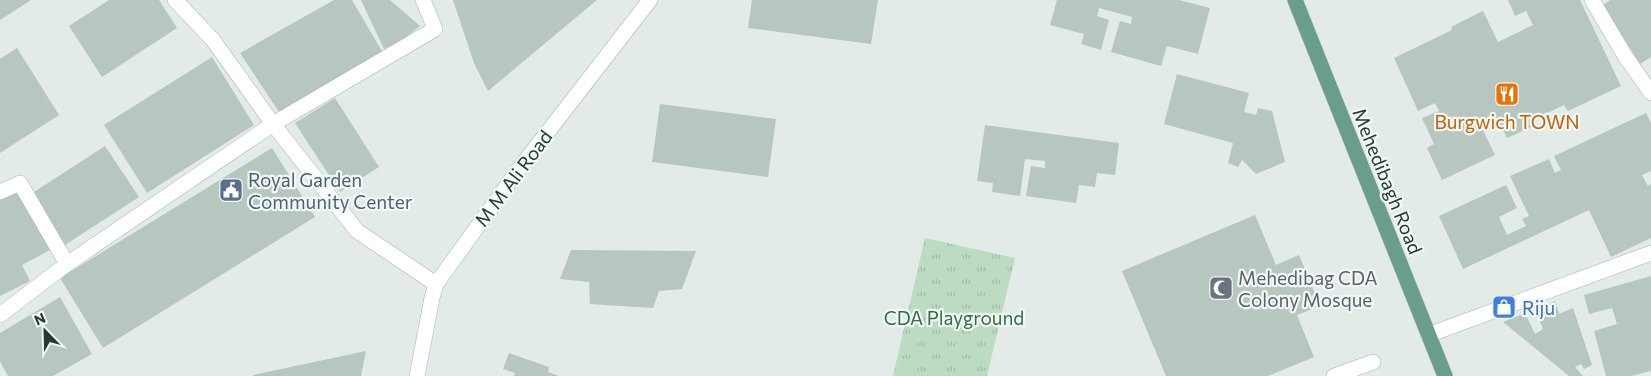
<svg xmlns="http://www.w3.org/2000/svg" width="1651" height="376" font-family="Commissioner,sans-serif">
<defs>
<pattern id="grass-tufts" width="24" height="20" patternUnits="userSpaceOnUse" patternTransform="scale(1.25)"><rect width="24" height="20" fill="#bcdbc3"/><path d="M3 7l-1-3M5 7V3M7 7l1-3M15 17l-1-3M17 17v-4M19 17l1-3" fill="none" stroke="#a1bda8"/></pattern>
</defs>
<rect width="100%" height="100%" fill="#e2ebe7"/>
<path fill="url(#grass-tufts)" d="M925 238 1015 258 987 376H893Z"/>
<g fill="#b8c6c0">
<path d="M0 0H31L0 20Z"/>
<path d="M109 0H159L177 28 102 77 69 26Z"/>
<path d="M334 0H352L383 53 279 112 240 53Z"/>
<path d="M361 0H390L420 26 401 41 384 49Z"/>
<path d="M453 0H597L488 91 474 63Z"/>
<path d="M752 0H878L871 44 748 28Z"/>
<path d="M1057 0H1179L1210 8 1198 54 1167 46 1161 66 1111 52 1120 21 1131 24 1132 17 1099 8 1097 16 1109 20 1101 50 1081 44 1084 34 1050 25Z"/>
<path d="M1508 0H1580L1621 86 1568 111 1564 105 1533 120 1536 125 1507 138 1496 117 1480 124 1495 155 1442 180 1427 148 1434 144 1422 118 1439 111 1435 103 1418 111 1394 58 1452 30 1451 27 1483 11 1498 42 1533 25 1526 11 1515 16Z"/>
<path d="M1610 0H1651V57L1640 64 1603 5Z"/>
<path d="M17 48 59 115 0 153V59Z"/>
<path d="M212 57 254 125 147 193 104 125Z"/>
<path d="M1177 74 1249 93 1244 112 1256 115 1258 108 1272 111 1285 162 1256 174 1242 160 1238 167 1228 163 1233 143 1164 124Z"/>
<path d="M335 98 379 167 340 192 295 123Z"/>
<path d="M660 104 776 119 768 177 652 162Z"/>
<path d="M1646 113 1651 123V171L1642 175 1648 186 1651 184V238L1611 257 1589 210 1463 269 1439 216 1506 185 1517 208 1499 217 1507 235 1526 226 1522 219 1529 216 1510 176 1549 159 1555 173 1561 170 1554 156Z"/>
<path d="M985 125 1119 143 1115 175 1097 173 1095 187 1079 185 1076 203 1026 196 1031 166 1045 168V161L1025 159 1020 196 992 192 993 183 977 181Z"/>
<path d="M105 146 139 197 65 245 31 194Z"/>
<path d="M272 148 315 217 103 348 60 278Z"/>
<path d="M20 189 52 249 22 265 30 281 0 296V200Z"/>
<path d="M1255 215 1276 265 1299 255 1320 306 1297 315 1314 357 1268 376H1166L1122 271Z"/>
<path d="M571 250 696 251 682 289 659 291 653 308 590 304 589 282 560 279Z"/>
<path d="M1651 276V371L1631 376H1606L1594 331 1617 324 1612 308 1589 314 1584 295Z"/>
<path d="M60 297 92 354 53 376H8L0 361V333Z"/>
<path d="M1555 301 1559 314 1573 308 1592 365 1584 369 1581 364 1575 367 1583 376H1569L1503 322 1525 313 1535 334 1543 329 1535 310Z"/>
<path d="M366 351 361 376H253V375Z"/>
<path d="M509 353 549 367 548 372 559 376H514L515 373 503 369Z"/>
</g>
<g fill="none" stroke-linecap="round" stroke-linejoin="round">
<g stroke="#a5b3ae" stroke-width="16">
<g id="minor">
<path d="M175 0 213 40 273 124 357 231 436 284"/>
<path d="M1592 0 1625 56 1651 93"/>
<path d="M0 192 20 183 67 264"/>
<path d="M0 315 67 264 273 124 435 29 423 0"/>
<path d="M1428 335 1651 253"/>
<path d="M417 376 432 298 436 284 519 169 650 0"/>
<path d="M1334 376 1373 362"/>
</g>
</g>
<g stroke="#c1c8c6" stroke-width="16">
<path id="major" d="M1295 0 1445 376"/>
</g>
<use href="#minor" stroke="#fff" stroke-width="15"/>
<use href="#major" stroke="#699e8e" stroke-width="15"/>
</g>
<defs>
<g id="restaurant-square" transform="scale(1.25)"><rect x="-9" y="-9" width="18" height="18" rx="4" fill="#e8710a" stroke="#f2f8f5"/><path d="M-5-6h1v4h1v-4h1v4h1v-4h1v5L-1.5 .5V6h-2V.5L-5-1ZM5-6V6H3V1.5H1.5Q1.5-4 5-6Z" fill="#fff"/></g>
<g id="civic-square" transform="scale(1.25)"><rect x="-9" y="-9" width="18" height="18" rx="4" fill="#5c6f8a" stroke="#f2f8f5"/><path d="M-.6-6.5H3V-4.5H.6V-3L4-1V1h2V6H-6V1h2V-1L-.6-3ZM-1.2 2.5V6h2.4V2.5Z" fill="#fff"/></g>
<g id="mosque-square" transform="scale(1.25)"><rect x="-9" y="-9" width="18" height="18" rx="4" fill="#6b7280" stroke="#f2f8f5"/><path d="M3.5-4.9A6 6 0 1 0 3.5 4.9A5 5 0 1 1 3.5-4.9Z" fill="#fff"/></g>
<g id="shop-square" transform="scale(1.25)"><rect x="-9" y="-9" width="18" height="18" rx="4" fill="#3f7fe0" stroke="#f2f8f5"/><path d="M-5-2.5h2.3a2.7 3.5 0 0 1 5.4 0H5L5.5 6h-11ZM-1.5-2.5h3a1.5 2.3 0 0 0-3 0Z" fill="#fff"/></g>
</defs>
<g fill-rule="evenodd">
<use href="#restaurant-square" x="1507" y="94"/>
<use href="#civic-square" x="231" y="190"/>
<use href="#mosque-square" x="1221" y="288"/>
<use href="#shop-square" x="1504" y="307"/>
</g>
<g text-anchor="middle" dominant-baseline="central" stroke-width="4.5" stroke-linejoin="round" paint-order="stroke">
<g font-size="19" fill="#c56008" stroke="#f2f8f5">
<text x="1507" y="121">Burgwich TOWN</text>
</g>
<g font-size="19" fill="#233b34" stroke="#f2f8f5">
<text transform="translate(513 178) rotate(-53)">M M Ali Road</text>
<text transform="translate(1388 181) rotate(68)">Mehedibagh Road</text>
</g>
<g font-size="19" fill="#4e5e75" stroke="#f2f8f5" text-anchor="start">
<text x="248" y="179">Royal Garden<tspan x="248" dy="22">Community Center</tspan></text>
</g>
<g font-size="19" fill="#5b616d" stroke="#f2f8f5" text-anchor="start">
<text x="1238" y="277">Mehedibag CDA<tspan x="1238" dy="22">Colony Mosque</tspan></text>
</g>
<g font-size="19" fill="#366cbe" stroke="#f2f8f5" text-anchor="start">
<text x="1522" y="307">Riju</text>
</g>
<g font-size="19" fill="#306f46" stroke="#f2f8f5">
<text x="954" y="317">CDA Playground</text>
</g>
</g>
<g transform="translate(45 331) rotate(337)" stroke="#f2f8f5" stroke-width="4" paint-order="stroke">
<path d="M0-4L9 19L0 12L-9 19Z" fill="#233b34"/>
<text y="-8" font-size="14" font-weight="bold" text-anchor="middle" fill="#233b34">N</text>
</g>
</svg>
